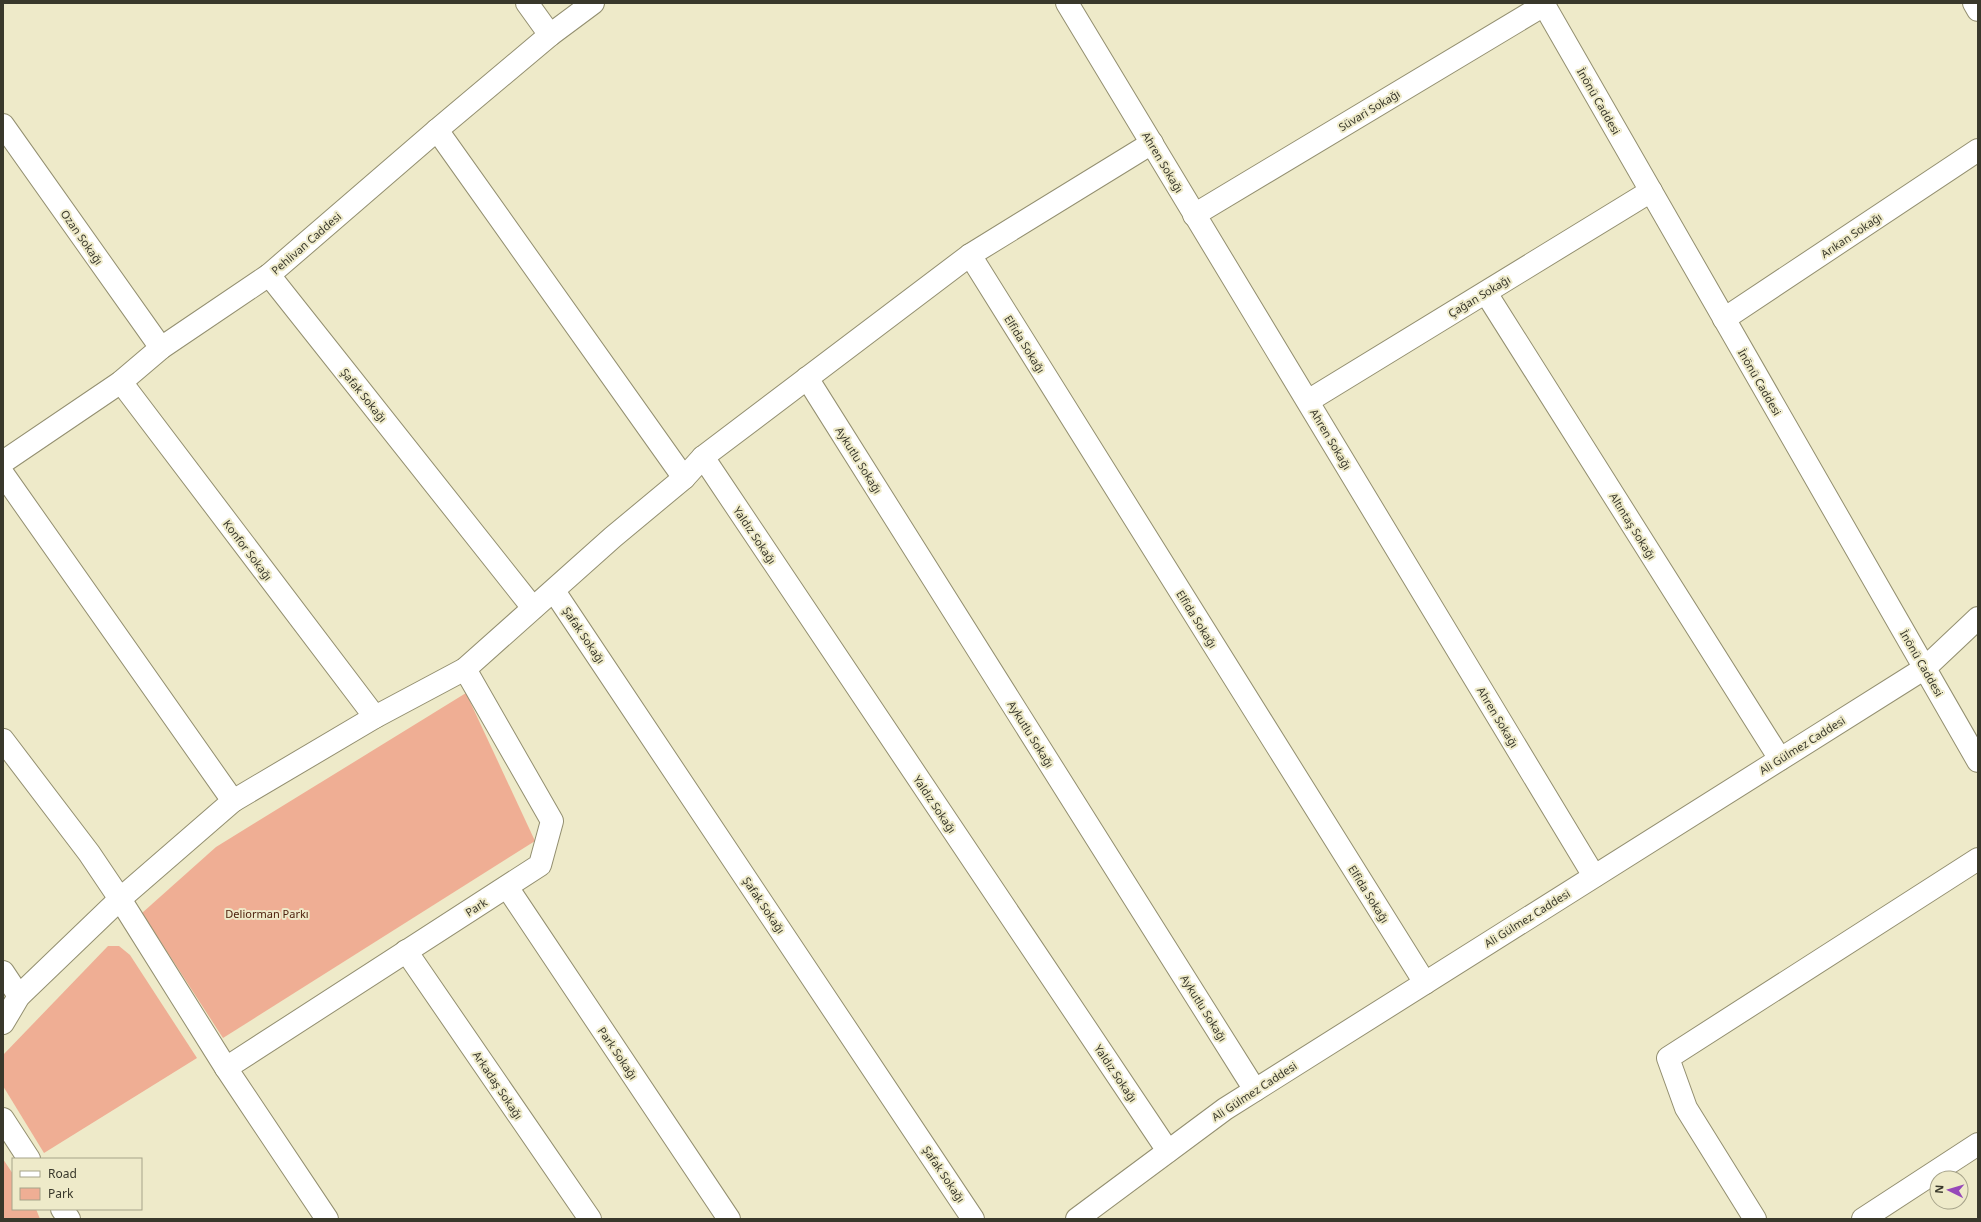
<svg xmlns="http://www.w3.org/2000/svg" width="1981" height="1222" font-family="'Noto Sans',sans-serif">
<rect width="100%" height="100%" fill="#eeeac9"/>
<g fill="#efae94">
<path d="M466 693 535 841 223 1038 142 913 216 847Z"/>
<path d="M108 946H119L130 955 197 1058 44 1153 3 1086V1055Z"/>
<path d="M3 1159 13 1174V1209H36L40 1219H3Z"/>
</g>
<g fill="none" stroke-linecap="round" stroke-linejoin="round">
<g stroke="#938f70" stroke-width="24">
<g id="street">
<path d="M527 3 550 35"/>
<path d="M1067 3 1594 876"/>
<path d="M1974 3 1978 10"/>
<path d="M3 125 161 348"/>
<path d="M437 130 684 478"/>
<path d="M1194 215 1544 5"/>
<path d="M970 255 1425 983"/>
<path d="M269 275 533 608"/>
<path d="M1486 293 1780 759"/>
<path d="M1724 319 1978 150"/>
<path d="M807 378 1255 1090"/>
<path d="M121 382 375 717"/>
<path d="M1308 401 1651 191"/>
<path d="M703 457 1168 1151"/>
<path d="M3 462 121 382 161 348 269 275 437 130 550 35 593 3"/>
<path d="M3 474 233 801"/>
<path d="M554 591 973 1219"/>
<path d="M3 740 89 853 120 899 226 1068 327 1219"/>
<path d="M507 887 729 1219"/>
<path d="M406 951 590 1219"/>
<path d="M3 972 19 996"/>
<path d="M3 1023 19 996 120 899 233 801 375 717 465 669 613 537 684 478 703 457 970 255 1152 143"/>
<path d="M226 1068 540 865 552 821 465 669"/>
<path d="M3 1119 29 1159"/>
<path d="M62 1209 69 1219"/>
<path d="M1077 1219 1225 1109 1925 668 1978 618"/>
<path d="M1755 1219 1686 1108 1668 1058 1978 859"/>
<path d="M1863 1219 1978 1144"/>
</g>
</g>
<g stroke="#938f70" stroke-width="24">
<path id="secondary" d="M1543 3 1978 761"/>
</g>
<use href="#street" stroke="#fff" stroke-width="22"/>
<use href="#secondary" stroke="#fff" stroke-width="22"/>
</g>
<g text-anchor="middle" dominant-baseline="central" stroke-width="4" stroke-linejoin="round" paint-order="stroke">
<g font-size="11" fill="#39382b" stroke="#eeeac9">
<text transform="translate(1599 101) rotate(60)">İnönü Caddesi</text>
<text transform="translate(1369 110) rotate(-31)">Süvari Sokağı</text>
<text transform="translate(1163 162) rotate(59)">Ahren Sokağı</text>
<text transform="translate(1851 235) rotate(-34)">Arıkan Sokağı</text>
<text transform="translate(82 237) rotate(55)">Ozan Sokağı</text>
<text transform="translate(306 243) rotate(-41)">Pehlivan Caddesi</text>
<text transform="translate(1479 296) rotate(-31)">Çağan Sokağı</text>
<text transform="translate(1025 344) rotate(58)">Elfida Sokağı</text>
<text transform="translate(1760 382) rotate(60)">İnönü Caddesi</text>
<text transform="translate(364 395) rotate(51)">Şafak Sokağı</text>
<text transform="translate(1331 439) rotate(59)">Ahren Sokağı</text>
<text transform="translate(859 460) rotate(58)">Aykutlu Sokağı</text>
<text transform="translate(1633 526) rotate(58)">Altıntaş Sokağı</text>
<text transform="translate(755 535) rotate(56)">Yaldız Sokağı</text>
<text transform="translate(248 550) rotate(53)">Konfor Sokağı</text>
<text transform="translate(1197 619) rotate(58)">Elfida Sokağı</text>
<text transform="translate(584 635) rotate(56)">Şafak Sokağı</text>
<text transform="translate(1922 663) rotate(60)">İnönü Caddesi</text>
<text transform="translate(1498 717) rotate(59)">Ahren Sokağı</text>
<text transform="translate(1031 734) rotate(58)">Aykutlu Sokağı</text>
<text transform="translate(1802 745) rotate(-32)">Ali Gülmez Caddesi</text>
<text transform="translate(935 804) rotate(56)">Yaldız Sokağı</text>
<text transform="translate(1369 894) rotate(58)">Elfida Sokağı</text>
<text transform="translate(764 905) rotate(56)">Şafak Sokağı</text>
<text transform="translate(476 907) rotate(-33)">Park</text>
<text transform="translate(1527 918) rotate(-32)">Ali Gülmez Caddesi</text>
<text transform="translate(1204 1008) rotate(58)">Aykutlu Sokağı</text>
<text transform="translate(618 1053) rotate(56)">Park Sokağı</text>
<text transform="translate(1116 1073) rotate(56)">Yaldız Sokağı</text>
<text transform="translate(498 1085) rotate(56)">Arkadaş Sokağı</text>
<text transform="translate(1254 1091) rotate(-33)">Ali Gülmez Caddesi</text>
<text transform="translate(944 1174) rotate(56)">Şafak Sokağı</text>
</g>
<g font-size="11" fill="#4e210d" stroke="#eeeac9">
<text x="267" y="913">Deliorman Parkı</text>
</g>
</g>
<rect width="1981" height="1222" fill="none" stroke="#39382b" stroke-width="8"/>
<rect x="12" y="1158" width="130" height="52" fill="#eeeac9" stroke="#a6a38a"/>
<rect x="20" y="1171" width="20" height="6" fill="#ffffff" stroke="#a6a38a"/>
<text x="48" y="1178" font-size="12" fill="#39382b">Road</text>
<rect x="20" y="1188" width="20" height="12" fill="#efae94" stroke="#a6a38a"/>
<text x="48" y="1198" font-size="12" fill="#39382b">Park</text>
<g transform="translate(1949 1190) rotate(275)"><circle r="19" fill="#eeeac9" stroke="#a6a38a"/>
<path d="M0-3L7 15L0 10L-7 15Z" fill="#9648b9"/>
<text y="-6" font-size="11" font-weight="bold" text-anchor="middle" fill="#39382b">N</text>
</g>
</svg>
